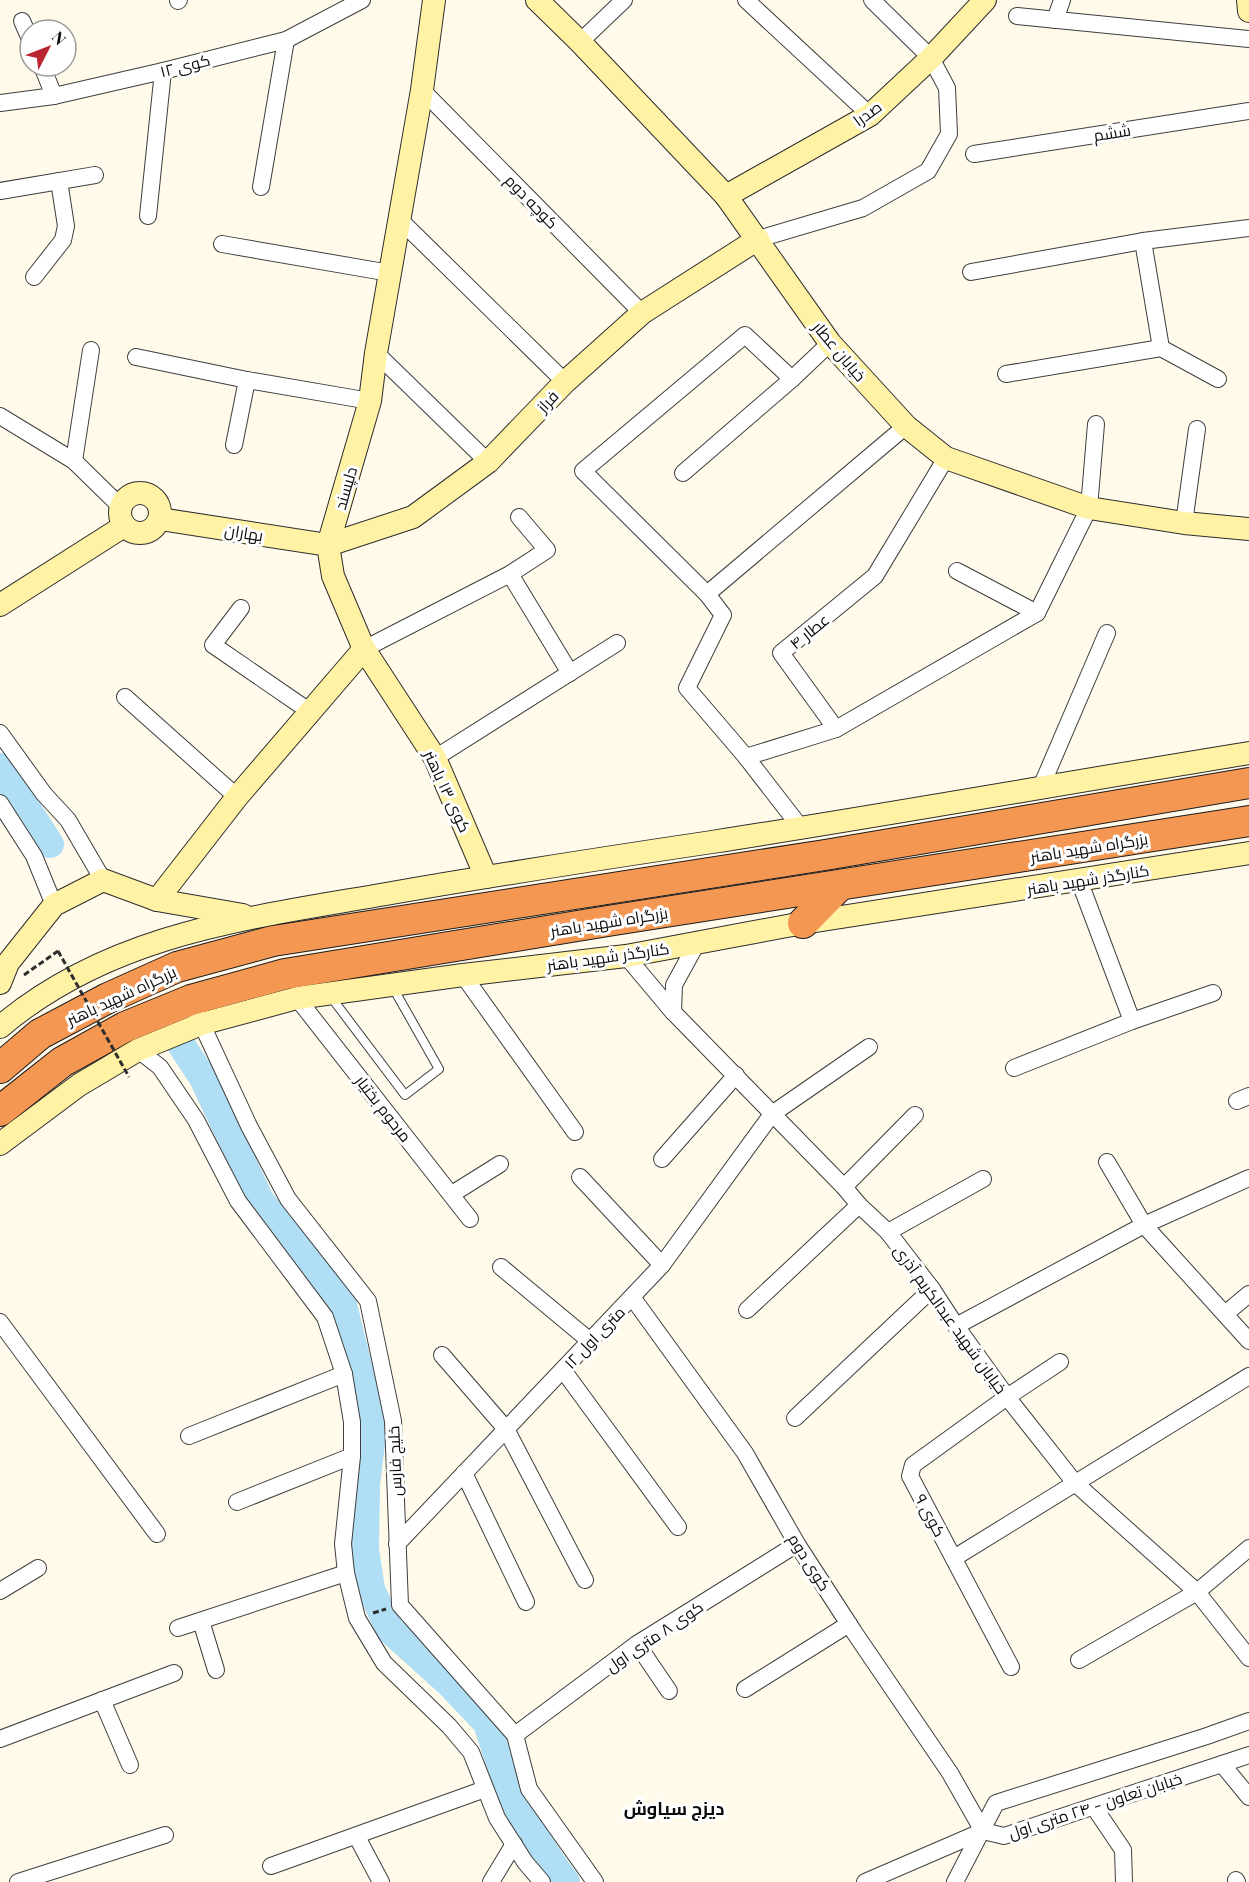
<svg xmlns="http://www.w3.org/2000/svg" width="1249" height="1882" font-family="'Playfair Display',Cairo,serif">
<rect width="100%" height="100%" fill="#fffaea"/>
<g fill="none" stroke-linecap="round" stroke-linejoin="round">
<g stroke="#afdef5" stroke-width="28">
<path d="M0 767 50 844"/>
<path d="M178 1040 203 1078 260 1200 343 1305 373 1426 366 1485 365 1549 371 1589 390 1630 450 1684 487 1723 511 1798 550 1860 566 1882"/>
</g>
<g stroke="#3e3e3e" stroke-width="10">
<path id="lane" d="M331 997 405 1095 439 1069 392 986"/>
</g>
<g stroke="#3e3e3e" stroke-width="18">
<g id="street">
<path d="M746 0 870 115"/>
<path d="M178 1 179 0"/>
<path d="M1017 16 1249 39"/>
<path d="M1055 20 1062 0"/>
<path d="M22 21 30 39"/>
<path d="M580 42 624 0"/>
<path d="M42 66 54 96"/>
<path d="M422 90 642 313"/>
<path d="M0 103 54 96 163 71 286 40 362 0"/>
<path d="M974 154 1249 111"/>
<path d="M261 187 286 40"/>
<path d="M0 191 95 175"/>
<path d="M148 216 163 71"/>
<path d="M400 220 565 382"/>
<path d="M758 239 863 208 928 171 949 134 947 88 931 58 872 0"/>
<path d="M1143 241 1249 228"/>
<path d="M222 244 390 273"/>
<path d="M971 272 1143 241 1161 348 1218 379"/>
<path d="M34 277 63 240 66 226 59 181"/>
<path d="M376 353 488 462"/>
<path d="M136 357 247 380 370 401"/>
<path d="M1006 374 1161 348"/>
<path d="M792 379 745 335 583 471 707 594 723 615 687 688 746 757 801 828"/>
<path d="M0 416 74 461 121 507"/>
<path d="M234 445 247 380"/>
<path d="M74 461 91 350"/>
<path d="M683 473 792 379 830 343"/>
<path d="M1184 523 1197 429"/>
<path d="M957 571 1037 613"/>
<path d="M510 574 570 673"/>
<path d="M707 594 906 426"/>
<path d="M241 608 213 645 309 711"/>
<path d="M1037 613 1089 508 1096 424"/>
<path d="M364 649 510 574 547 550 519 517"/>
<path d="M125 697 237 797"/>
<path d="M836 729 1037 613"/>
<path d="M0 733 44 794 68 820 103 880"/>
<path d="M746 757 836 729 781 653 875 576 946 458"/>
<path d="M435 758 617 643"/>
<path d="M1041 787 1107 633"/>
<path d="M0 803 34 856 54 905"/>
<path d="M1079 880 1132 1021"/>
<path d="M626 956 673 1012 844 1187 859 1205 888 1232 932 1289 956 1326 1007 1397 1075 1483 1197 1592 1249 1658"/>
<path d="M463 975 575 1132"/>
<path d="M297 998 470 1219"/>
<path d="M673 1012 674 985 697 943"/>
<path d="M197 1014 249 1126 288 1199 368 1301 393 1421 400 1605 515 1735 529 1789 595 1882"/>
<path d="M138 1050 160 1067 196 1120 238 1201 325 1317 344 1374 352 1422V1456L343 1544 346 1573 357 1618 384 1663 449 1726 471 1752 497 1818 525 1862 542 1882"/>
<path d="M1014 1068 1132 1021 1213 993"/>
<path d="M1237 1101 1249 1096"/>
<path d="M662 1159 736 1075"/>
<path d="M1107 1162 1144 1225 1249 1341"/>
<path d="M580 1177 662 1265"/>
<path d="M844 1187 915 1115"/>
<path d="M452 1194 500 1164"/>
<path d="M888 1232 983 1179"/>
<path d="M501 1267 590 1341"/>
<path d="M632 1297 745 1453 797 1544 854 1632 950 1773 983 1831"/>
<path d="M747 1310 859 1205"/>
<path d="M1225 1314 1249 1294"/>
<path d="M0 1322 157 1534"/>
<path d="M956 1326 1144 1225 1249 1178"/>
<path d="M442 1355 506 1429 585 1580"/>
<path d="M563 1370 678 1527"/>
<path d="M795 1418 932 1289"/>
<path d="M189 1436 344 1374"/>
<path d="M464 1473 526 1602"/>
<path d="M237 1502 352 1456"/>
<path d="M397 1544 662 1265 772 1114 869 1047"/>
<path d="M954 1558 1249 1376"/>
<path d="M0 1591 38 1568"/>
<path d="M201 1621 216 1670"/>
<path d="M178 1628 346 1573"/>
<path d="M637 1644 669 1691"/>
<path d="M1079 1660 1197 1592 1249 1548"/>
<path d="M1011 1667 910 1476 913 1465 1007 1397 1060 1362"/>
<path d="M745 1689 849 1624"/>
<path d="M102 1700 130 1765"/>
<path d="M515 1735 637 1644 797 1544"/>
<path d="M0 1739 174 1673"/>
<path d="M1222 1764 1249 1797"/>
<path d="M1094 1807 1123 1850 1124 1882"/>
<path d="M983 1831 1004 1836 1249 1755"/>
<path d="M357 1837 381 1882"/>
<path d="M271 1866 485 1789"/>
<path d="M1236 1880 1237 1882"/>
<path d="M18 1882 165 1835"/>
<path d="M491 1882 514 1844"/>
<path d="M865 1882 983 1831"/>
<path d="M955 1882 996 1803 1207 1736 1249 1721"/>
</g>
</g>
<g stroke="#2d2d2d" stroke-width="24">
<g id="secondary">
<path d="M434 0 422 90 376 353 370 401 328 545 333 576 364 649 435 758 486 877"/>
<path d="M537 0 580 42 726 196 830 343 906 426 946 458 1089 508 1184 523 1249 529"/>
<path d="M1248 0 1249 11"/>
<path d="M726 196 870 115 931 58 985 0"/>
<circle cx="140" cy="513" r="20"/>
<path d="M160 519 328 545 413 517 488 462 565 382 642 313 758 239"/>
<path d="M0 605 124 526"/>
<path d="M157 900 237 797 364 649"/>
<path d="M0 983 8 963 54 905 103 880 157 900 243 915"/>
<path d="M0 1027C111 933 249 918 386 894 495 875 604 858 712 842 892 814 1070 782 1249 753"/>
<path d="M0 1144 79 1085 138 1050 201 1024 297 998 463 975 626 956 803 923 1249 853"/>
</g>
</g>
<g stroke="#1c1c1c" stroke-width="32">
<g id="highway">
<path d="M803 923 839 886"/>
<path d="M0 1068 40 1034 108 998 177 967 273 941 825 855 1249 783"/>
<path d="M0 1111 62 1062 125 1027 191 1000 285 974 614 920 1249 821"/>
</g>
</g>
<g stroke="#2d2d2d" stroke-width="3" stroke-dasharray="6 3" stroke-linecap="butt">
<path d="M24 975 58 951"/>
<path d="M373 1613 386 1609"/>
</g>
<use href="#lane" stroke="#fff" stroke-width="8"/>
<use href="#street" stroke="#fff" stroke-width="16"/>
<use href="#secondary" stroke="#fff2a5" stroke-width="22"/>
<use href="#highway" stroke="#f49753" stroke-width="30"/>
<path stroke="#2d2d2d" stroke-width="3" stroke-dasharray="6 3" stroke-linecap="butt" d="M58 951 129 1077"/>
</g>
<g text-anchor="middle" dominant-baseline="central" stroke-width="6" stroke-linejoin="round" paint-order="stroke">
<g font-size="16" fill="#0b0b0b" stroke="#fff">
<text transform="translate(185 65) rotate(-14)">کوی ۱۲</text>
<text transform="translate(867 113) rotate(-36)">صدرا</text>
<text transform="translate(1112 132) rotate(-9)">ششم</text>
<text transform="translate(532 201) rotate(46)">کوچه دوم</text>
<text transform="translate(840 351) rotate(50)">خیابان عطار</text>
<text transform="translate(547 401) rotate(-47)">فراز</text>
<text transform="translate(345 488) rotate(-74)">دلپسند</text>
<text transform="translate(244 532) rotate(9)">بهاران</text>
<text transform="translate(809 631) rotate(-39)">عطار ۴</text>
<text transform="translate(448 791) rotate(65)">کوی ۱۳ باهنر</text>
<text transform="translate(1089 847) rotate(-9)">بزرگراه شهید باهنر</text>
<text transform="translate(1088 879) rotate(-9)">کنارگذر شهید باهنر</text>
<text transform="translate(609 921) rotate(-9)">بزرگراه شهید باهنر</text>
<text transform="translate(608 956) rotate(-8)">کنارگذر شهید باهنر</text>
<text transform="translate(121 995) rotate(-25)">بزرگراه شهید باهنر</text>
<text transform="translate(384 1108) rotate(52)">مرحوم بختیار</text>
<text transform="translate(951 1319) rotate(54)">خیابان شهید عبدالکریم آذری</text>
<text transform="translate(594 1337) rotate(-46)">۱۲ متری اول</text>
<text transform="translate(394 1461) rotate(-92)">خلیج فارس</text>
<text transform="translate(931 1515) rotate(62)">کوی ۹</text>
<text transform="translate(810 1562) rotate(58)">کوی دوم</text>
<text transform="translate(654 1636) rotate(-34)">کوی ۸ متری اول</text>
<text transform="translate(1095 1805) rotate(-18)">خیابان تعاون - ۲۴ متری اول</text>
</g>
<g font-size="18" font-weight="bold" fill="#0b0b0b" stroke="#fff">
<text x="674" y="1808">دیزج سیاوش</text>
</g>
</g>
<g transform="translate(48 48) rotate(48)"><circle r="28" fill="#ffffff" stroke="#9d9d9d" stroke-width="1.5"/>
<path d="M0-4.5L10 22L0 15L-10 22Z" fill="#ba2531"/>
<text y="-9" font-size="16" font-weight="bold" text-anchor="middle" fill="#0b0b0b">N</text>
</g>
</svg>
